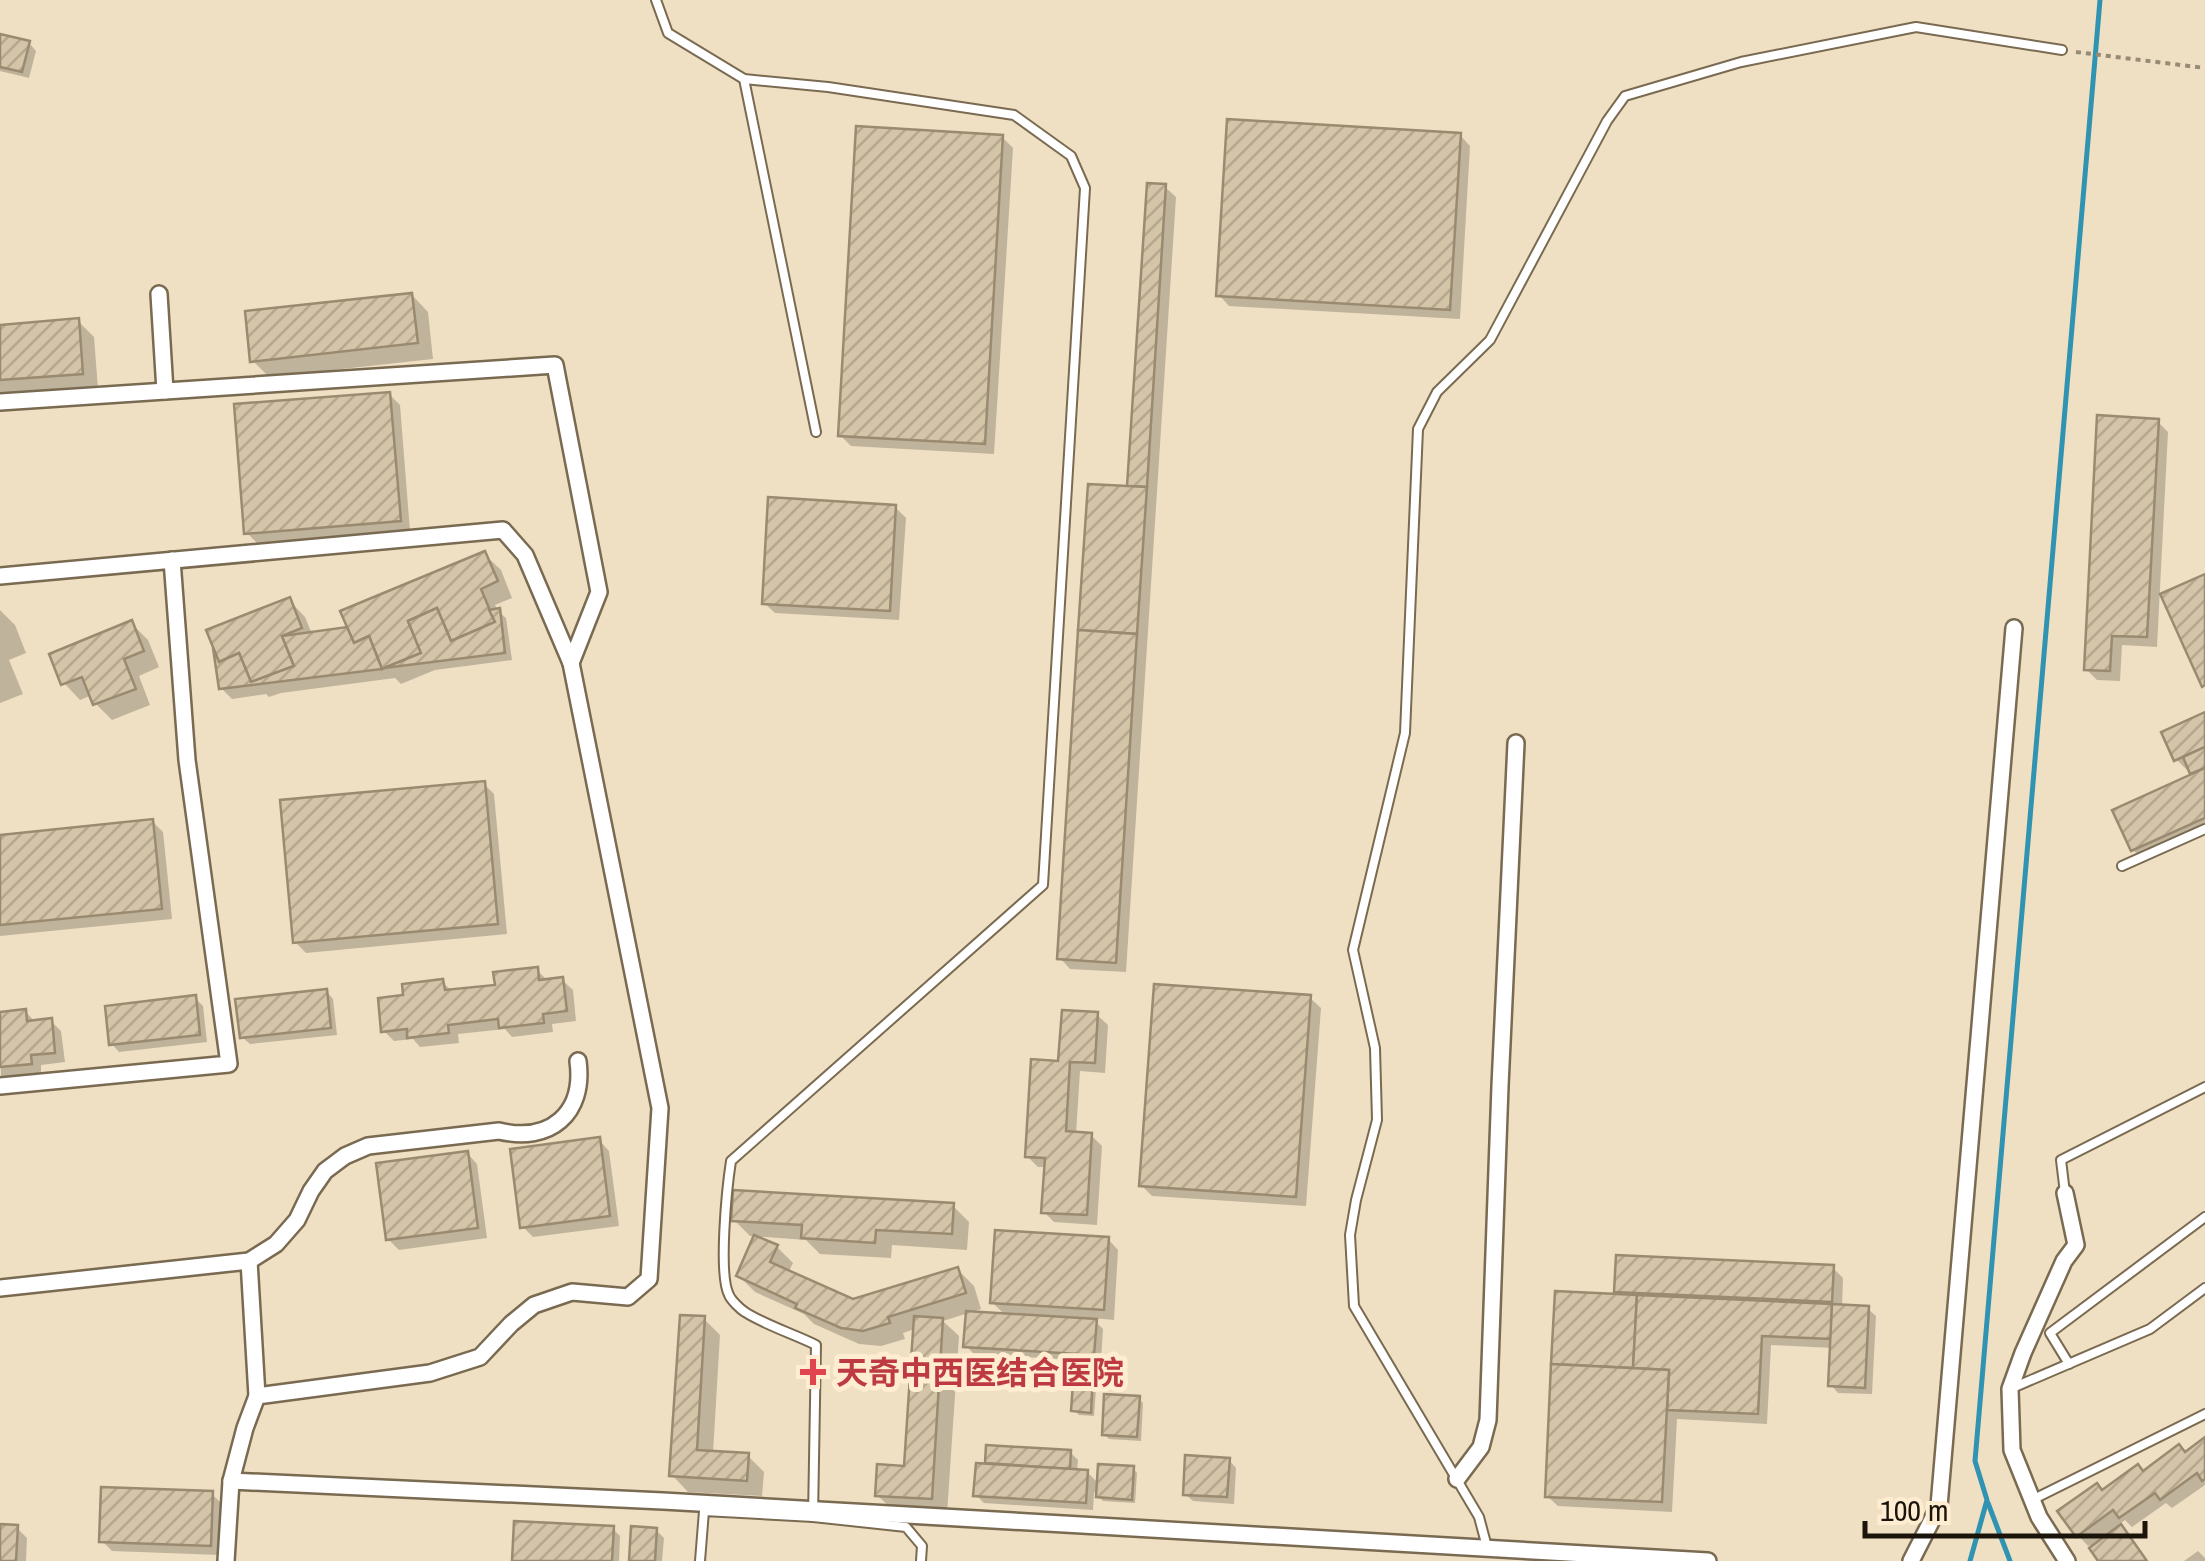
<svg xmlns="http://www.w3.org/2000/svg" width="2205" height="1561" font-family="'Archivo Narrow','Noto Sans SC',sans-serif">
<defs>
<pattern id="building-hatch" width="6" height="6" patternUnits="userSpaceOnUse" patternTransform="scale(2.5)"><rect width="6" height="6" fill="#d4c4a8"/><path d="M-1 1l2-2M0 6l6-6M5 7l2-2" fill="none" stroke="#b5a88f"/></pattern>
</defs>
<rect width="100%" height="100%" fill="#f0e0c3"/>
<g fill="#0003">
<path d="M0 36 29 43 36 51 29 78 0 71Z"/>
<path d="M1460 135 1470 146 1460 319 1229 306 1219 295Z"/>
<path d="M1002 137 1013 148 994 454 851 446 840 435Z"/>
<path d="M1165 187 1176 197 1126 972 1070 969 1060 958 1130 489Z"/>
<path d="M412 295 428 312 433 359 269 377 253 361Z"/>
<path d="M78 321 94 337 98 389 0 397V327Z"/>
<path d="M389 394 400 405 410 531 257 543 247 533Z"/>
<path d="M2157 421 2168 432 2157 647 2122 645 2120 681 2097 680 2086 669Z"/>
<path d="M895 507 906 518 899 620 775 613 764 603Z"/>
<path d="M484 554 501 570 512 598 495 605 498 611 506 618 512 660 435 670 401 684 395 678 281 693 269 697 266 694 232 699 221 688 289 600 305 617 312 634 351 630Z"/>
<path d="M0 610 15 625 26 653 9 660 23 694 0 703Z"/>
<path d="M131 623 148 640 159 667 139 676 150 705 112 720 96 704 92 695 80 700 64 683Z"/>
<path d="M2205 715V832L2144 860 2133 850 2195 775 2190 768 2187 770 2176 759Z"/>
<path d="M484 784 494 794 507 934 306 953 295 942Z"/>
<path d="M153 822 163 832 172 919 0 936V837Z"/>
<path d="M537 970 548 981 562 980 573 990 576 1021 552 1024 553 1032 512 1037 505 1029 458 1034 459 1043 420 1047 413 1039 394 1041 384 1031 406 997 442 982 453 992 497 987Z"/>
<path d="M326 991 333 999 337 1035 250 1044 242 1037Z"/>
<path d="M195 998 203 1006 207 1042 119 1052 112 1044Z"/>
<path d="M1310 998 1321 1008 1306 1206 1152 1196 1142 1186Z"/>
<path d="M25 1011 36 1023 51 1021 61 1031 65 1062 41 1065V1074L1 1078 0 1014Z"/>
<path d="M1097 1015 1108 1025 1105 1073 1080 1071 1076 1134 1091 1135 1102 1146 1097 1225 1054 1222 1044 1212 1047 1167H1038L1027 1156 1061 1064Z"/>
<path d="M599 1140 609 1151 619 1226 533 1237 523 1227Z"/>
<path d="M467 1153 477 1164 487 1238 399 1250 388 1239Z"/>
<path d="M953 1206 969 1222 967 1250 892 1245 891 1258 820 1254 806 1240 750 1236 734 1220Z"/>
<path d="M1108 1239 1118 1250 1114 1320 1092 1318 1103 1329 1101 1361H1098L1094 1416 1079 1415 1074 1410 1077 1360 974 1354 966 1346 1006 1316 992 1302Z"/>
<path d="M777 1247 793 1263 788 1273 853 1302 958 1270 974 1286 981 1309 943 1321 959 1336 947 1514 894 1511 877 1495 906 1468 915 1329 903 1333 905 1339 881 1346 859 1344 814 1324 804 1314 755 1292 739 1276Z"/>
<path d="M1833 1268 1843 1278 1842 1307 1868 1309 1876 1316 1872 1394 1838 1393 1831 1385 1833 1348 1771 1345 1767 1424 1677 1419 1672 1512 1558 1506 1547 1496 1557 1294 1623 1297 1617 1291Z"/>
<path d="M704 1319 720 1335 713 1453 748 1456 764 1472 762 1496 688 1492 672 1475Z"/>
<path d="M1139 1399 1143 1403 1141 1441 1109 1439 1104 1434Z"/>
<path d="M2205 1440V1485L2172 1508 2166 1503 2132 1527 2125 1520 2118 1525 2131 1538 2147 1561H2101L2090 1545 2088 1546 2078 1535 2103 1492 2186 1454Z"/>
<path d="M989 1447 1070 1452 1078 1460 1077 1472H1087L1099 1484 1133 1468 1137 1473 1135 1503 1103 1501 1094 1492 1093 1510 984 1503 976 1495 988 1466Z"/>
<path d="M1229 1460 1236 1468 1234 1504 1193 1501 1185 1494Z"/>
<path d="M212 1494 222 1504 220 1555 112 1551 102 1541Z"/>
<path d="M0 1527 17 1528 27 1538 26 1561H0Z"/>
<path d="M613 1529 620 1536 619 1561H516Z"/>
<path d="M656 1530 664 1538 662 1561H632Z"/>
<path d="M2198 1551 2205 1558V1561H2184Z"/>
</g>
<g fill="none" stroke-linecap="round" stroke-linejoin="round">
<g stroke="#3193b2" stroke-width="5">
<path d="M1988 1503 2010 1561"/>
<path d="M1970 1561 1987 1500 1975 1461 2100 0"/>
</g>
</g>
<g fill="url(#building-hatch)" stroke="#9a8b70" stroke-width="2.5">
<path d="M0 34 30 41 22 72 0 67Z"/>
<path d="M1227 119 1461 133 1450 310 1216 296Z"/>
<path d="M856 126 1003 135 985 444 838 436Z"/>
<path d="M1147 183 1166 184 1147 487 1127 486Z"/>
<path d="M412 293 418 343 250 362 245 311Z"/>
<path d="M79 318 83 374 0 380V325Z"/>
<path d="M390 392 401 521 244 534 234 404Z"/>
<path d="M2097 415 2159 419 2147 637 2112 636 2110 671 2084 670Z"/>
<path d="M1088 484 1147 487 1137 634 1078 630Z"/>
<path d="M768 497 896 505 890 611 762 604Z"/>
<path d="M485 551 498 581 481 589 495 622 451 641 437 608 408 621 421 653 382 669 369 636 354 643 340 611Z"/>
<path d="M2205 574V685L2202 687 2160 594Z"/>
<path d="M290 597 302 628 282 636 294 666 251 682 239 653 219 662 206 630Z"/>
<path d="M437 608 451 641 495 622 489 610 500 608 505 653 384 668 421 653 408 621Z"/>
<path d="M132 620 144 651 124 659 136 689 93 705 82 677 61 685 49 654Z"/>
<path d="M347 627 354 643 369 636 382 669 219 689 213 648 219 662 239 653 251 682 294 666 282 636Z"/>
<path d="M1078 630 1137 634 1116 963 1057 959Z"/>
<path d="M2205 712V747L2174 761 2161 732Z"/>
<path d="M2205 747V768L2190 774 2183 757Z"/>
<path d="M2205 768V818L2131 851 2112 810Z"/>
<path d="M485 781 498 924 293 943 280 800Z"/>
<path d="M153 819 162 909 0 925V835Z"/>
<path d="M538 967 539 980 563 977 567 1011 543 1014 544 1023 499 1028 498 1019 448 1025 449 1033 407 1038V1029L381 1032 378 998 403 995 402 984 443 979 445 990 495 985 493 972Z"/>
<path d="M1154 984 1311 995 1296 1197 1139 1186Z"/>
<path d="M327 989 331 1028 240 1038 235 999Z"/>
<path d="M196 995 200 1035 109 1045 105 1006Z"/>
<path d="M26 1009 27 1021 52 1018 55 1053 31 1055 32 1064 0 1067V1012Z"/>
<path d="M1062 1010 1098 1012 1095 1063 1070 1062 1066 1131 1092 1133 1087 1215 1041 1213 1045 1158 1025 1157 1031 1059 1058 1061Z"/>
<path d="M600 1137 610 1216 520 1228 510 1149Z"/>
<path d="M468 1151 478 1228 386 1240 376 1163Z"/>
<path d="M733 1190 954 1203 952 1234 876 1230 875 1243 801 1238 802 1225 731 1221Z"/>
<path d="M995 1230 1109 1237 1104 1310 990 1303Z"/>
<path d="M754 1235 778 1245 770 1262 853 1299 958 1267 966 1293 888 1317 890 1323 863 1331 841 1328 795 1308 797 1304 736 1276Z"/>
<path d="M1616 1255 1834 1265 1832 1302 1614 1292Z"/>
<path d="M1555 1291 1637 1295 1633 1368 1551 1364Z"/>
<path d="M1637 1295 1832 1304 1831 1339 1762 1336 1758 1414 1667 1410 1669 1370 1633 1368Z"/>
<path d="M1832 1304 1869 1306 1865 1388 1828 1386Z"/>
<path d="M966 1311 1097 1319 1094 1355 963 1347Z"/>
<path d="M680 1315 705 1316 697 1450 749 1453 747 1481 669 1476Z"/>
<path d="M914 1316 943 1318 932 1499 875 1496 877 1464 904 1466Z"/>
<path d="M1075 1354 1094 1355 1091 1413 1071 1411Z"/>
<path d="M1551 1364 1669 1370 1662 1502 1545 1497Z"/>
<path d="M1104 1394 1140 1396 1137 1437 1102 1435Z"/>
<path d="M2205 1437V1479L2202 1481 2197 1473 2160 1500 2155 1493 2119 1518 2113 1510 2076 1537 2057 1511 2097 1483 2102 1490 2138 1464 2143 1471 2179 1444 2185 1452Z"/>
<path d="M986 1445 1071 1450 1070 1469 985 1463Z"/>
<path d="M1185 1455 1230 1458 1227 1497 1183 1495Z"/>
<path d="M976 1463 1088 1470 1086 1503 973 1496Z"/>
<path d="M1098 1464 1134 1466 1132 1500 1096 1497Z"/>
<path d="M101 1487 213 1491 211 1546 99 1542Z"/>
<path d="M514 1521 614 1526 612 1561H512Z"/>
<path d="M0 1524 18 1525 16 1561H0Z"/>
<path d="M2121 1524 2147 1561H2098L2089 1548Z"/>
<path d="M631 1526 657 1528 655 1561H629Z"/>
</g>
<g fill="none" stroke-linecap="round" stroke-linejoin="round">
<g stroke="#796a51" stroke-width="12">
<g id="lane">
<path d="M656 0 668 33 744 79 816 432"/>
<path d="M744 79 828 87 1014 115 1071 156 1085 188 1043 885 731 1161C727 1187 718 1274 729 1295 731 1300 740 1309 745 1312 765 1325 794 1334 816 1345L813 1517"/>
<path d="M2122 866 2205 829"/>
<path d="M2065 1193 2061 1160 2205 1087"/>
<path d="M2069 1364 2050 1333 2205 1217"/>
<path d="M2010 1389 2150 1329 2205 1288"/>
<path d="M2032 1500 2205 1414"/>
<path d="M1487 1547 1479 1517 1354 1306 1350 1235 1356 1200 1377 1120 1375 1048 1353 950 1405 733 1418 429 1437 392 1490 340 1607 121 1625 96 1741 62 1916 27 2062 50"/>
<path d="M700 1561 704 1511 813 1517 906 1527 922 1546 921 1561"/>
</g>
</g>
<g stroke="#796a51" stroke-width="20">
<g id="street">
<path d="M159 294 165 391"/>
<path d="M0 402 555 365 599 592 571 663 660 1108 649 1279 628 1297 572 1292 534 1305 511 1324 480 1357 430 1373 257 1396 245 1428 231 1481 226 1561"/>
<path d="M0 576 503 530 525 555 571 663"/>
<path d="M0 1086 229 1064 187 760 172 560"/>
<path d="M2065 1193 2076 1245 2064 1261 2023 1353 2010 1389 2012 1450 2039 1517 2067 1561"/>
<path d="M249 1261 257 1396"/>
<path d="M0 1288 249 1261 276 1244 297 1220 311 1191 325 1171 345 1156 368 1146 499 1131C550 1143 585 1114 578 1061"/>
<path d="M1457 1479 1481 1447 1488 1420 1500 1086 1516 743"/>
<path d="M231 1481 663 1501 1708 1561"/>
<path d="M1911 1561 1939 1506 2014 628"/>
</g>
</g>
<path stroke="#978b76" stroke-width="4" stroke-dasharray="5 5" stroke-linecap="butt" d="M2076 52 2205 68"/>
<use href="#lane" stroke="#fff" stroke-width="8"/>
<use href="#street" stroke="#fff" stroke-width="15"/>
</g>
<path fill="#e0444e" stroke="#feedd0" stroke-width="4" d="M808 1357h10v10h10v10h-10v10h-10v-10h-10v-10h10z"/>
<g text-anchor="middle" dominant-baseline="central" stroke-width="10" stroke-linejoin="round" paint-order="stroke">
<g font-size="32" font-weight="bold" fill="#be3a42" stroke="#feedd0" text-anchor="start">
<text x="836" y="1372">天奇中西医结合医院</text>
</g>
</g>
<path d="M1865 1521v15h280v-15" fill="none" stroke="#1a140a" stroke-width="5"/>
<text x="1880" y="1521" font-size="30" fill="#1a140a" stroke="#feedd0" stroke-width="8" paint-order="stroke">100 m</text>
</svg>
